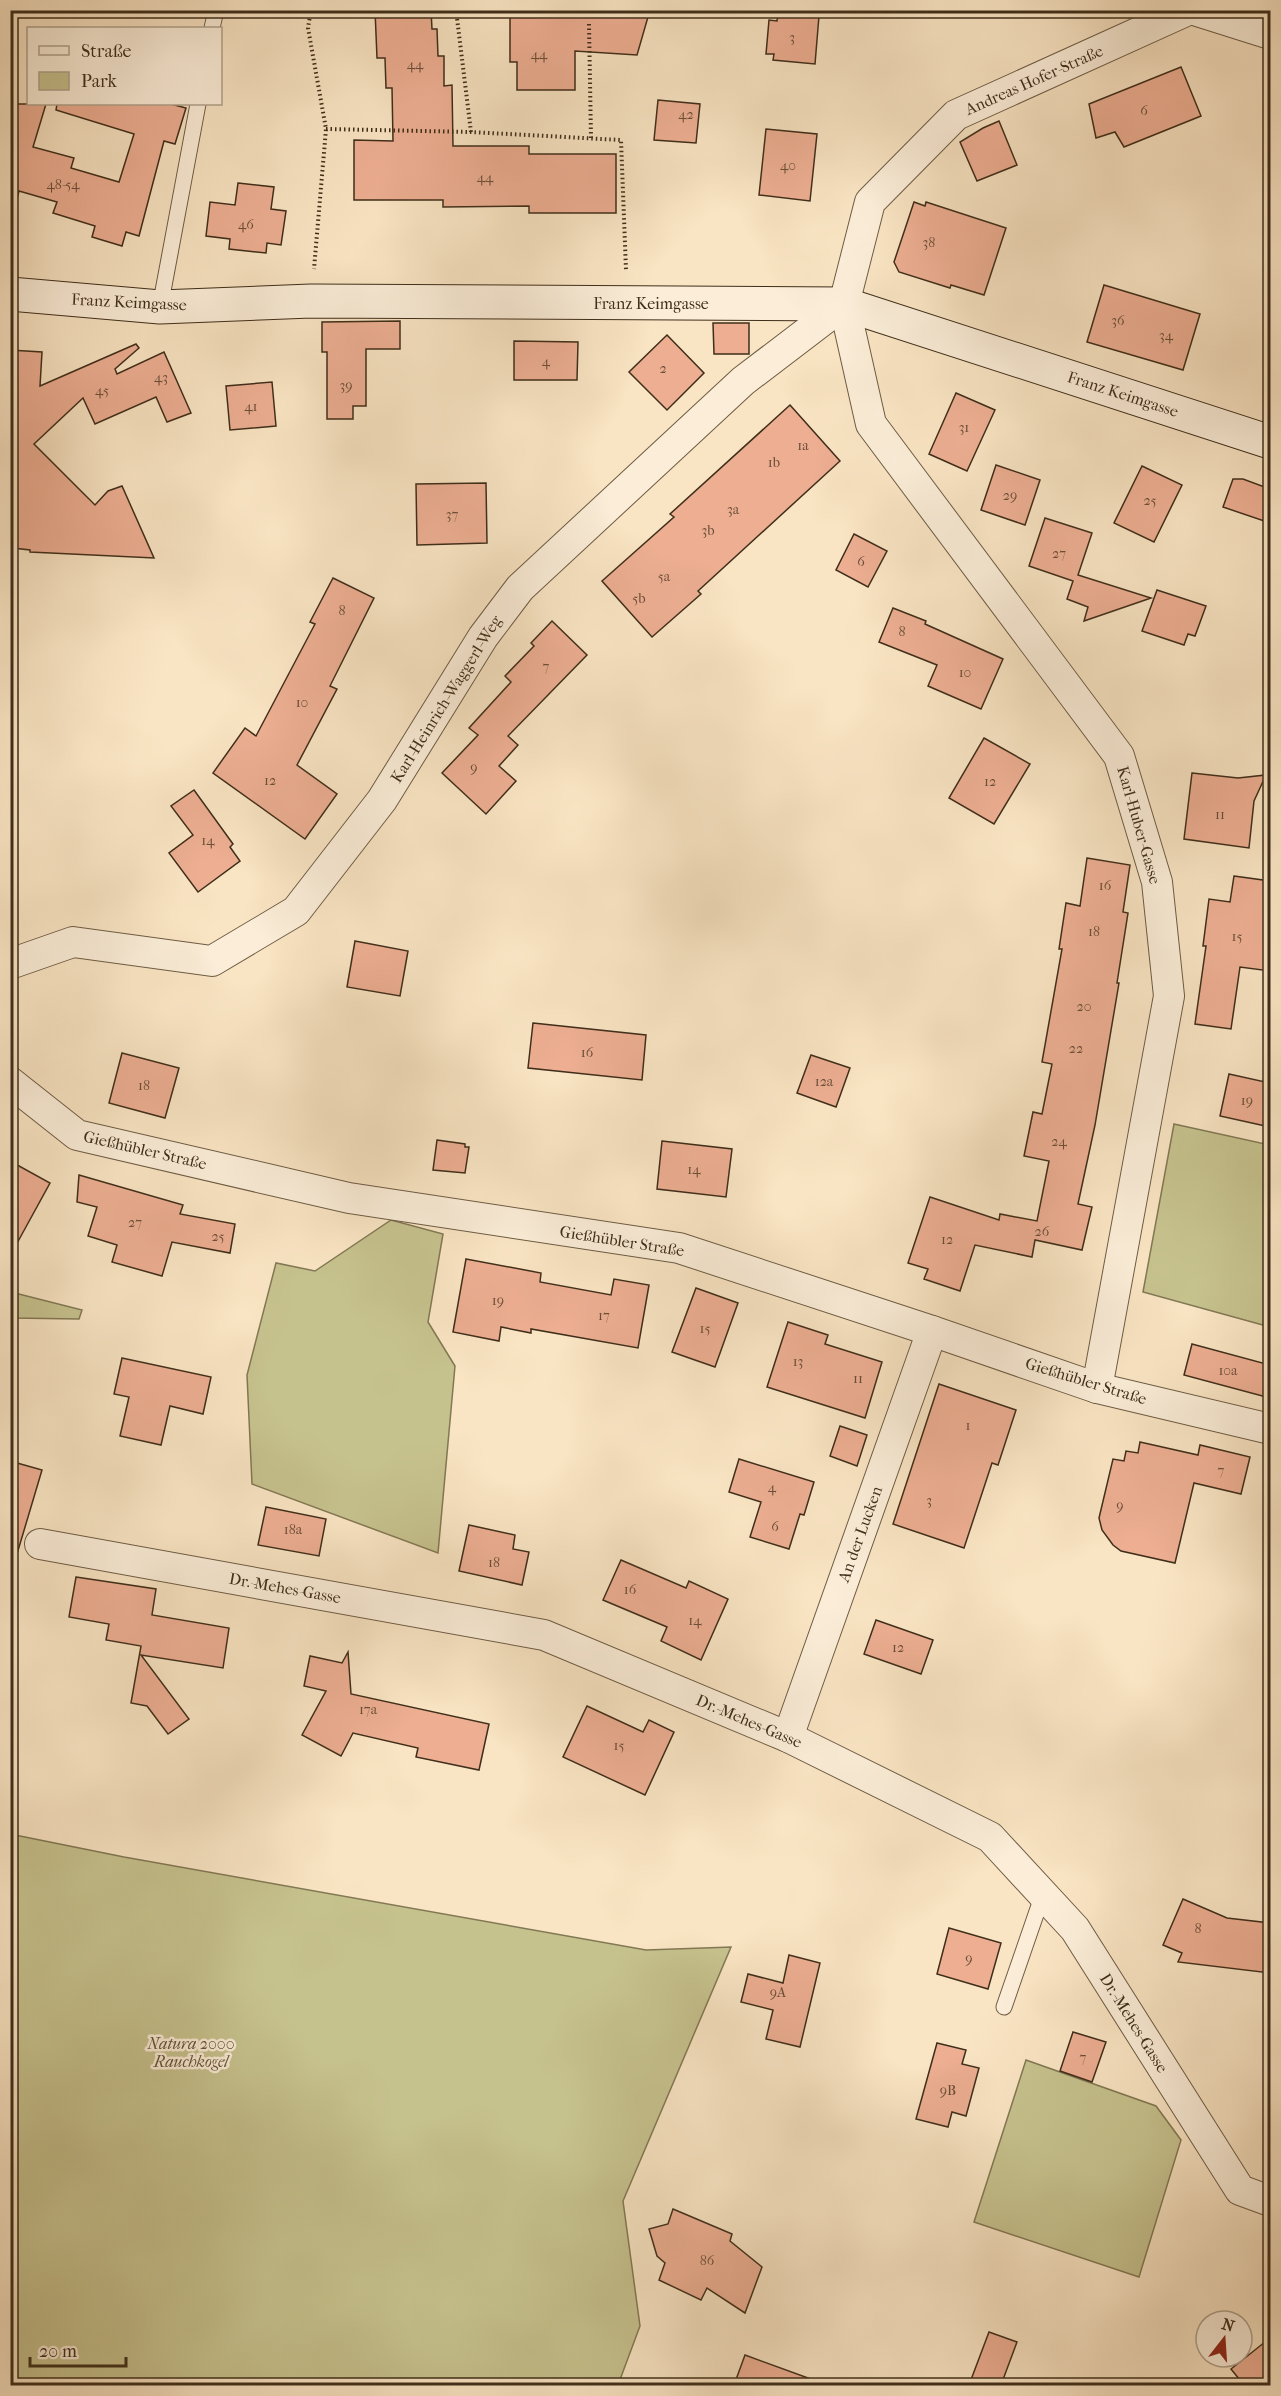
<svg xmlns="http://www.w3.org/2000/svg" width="1281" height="2396" font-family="'IM FELL French Canon',serif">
<rect width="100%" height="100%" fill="#f9e4c3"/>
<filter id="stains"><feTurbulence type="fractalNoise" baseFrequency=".00333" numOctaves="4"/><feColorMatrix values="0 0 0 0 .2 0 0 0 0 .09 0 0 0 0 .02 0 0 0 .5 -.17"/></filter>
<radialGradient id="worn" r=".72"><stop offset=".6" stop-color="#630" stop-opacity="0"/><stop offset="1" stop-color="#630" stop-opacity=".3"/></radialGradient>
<g fill="#c6c28e" stroke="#827854" stroke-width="1.5">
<path d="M1174 1124 1270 1145V1327L1143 1292Z"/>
<path d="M391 1220 443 1234 428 1322 455 1366 438 1553 252 1484 247 1375 276 1263 315 1271Z"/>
<path d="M10 1292H11L82 1310 79 1319 11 1318Z"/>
<path d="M10 1834 124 1857 646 1950 731 1947 623 2201 640 2326 618 2385H11Z"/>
<path d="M1026 2060 1156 2106 1181 2140 1139 2277 974 2222Z"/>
</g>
<g fill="#edae92" stroke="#3f2e1a" stroke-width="1.5">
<path d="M375 10H431L432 29H437L438 56H444V86L452 85 453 146H529V154H616V213H529V206L443 207V200H354V140L393 141 392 88H386L385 58H377Z"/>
<path d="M510 10H650L637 55 575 51V90H517V62H510Z"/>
<path d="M778 12 819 16 815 64 773 60 774 54H766L769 20 777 21Z"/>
<path d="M1181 67 1201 116 1124 147 1115 132 1096 138 1089 104Z"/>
<path d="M658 100 700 104 696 143 654 140Z"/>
<path d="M10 104H46L33 147 74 158 71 168 119 182 134 134 56 110 57 104H171L186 108 175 144 164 141 139 236 126 232 122 246 92 237 95 226 53 213 57 202 19 191 17 199 10 198Z"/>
<path d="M999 121 1017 165 977 181 960 142 983 128Z"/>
<path d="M766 129 817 134 810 201 759 195Z"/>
<path d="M238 183 274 187 271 209 286 211 281 245 267 243 266 253 229 249 230 239 206 236 210 202 235 205Z"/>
<path d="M914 202 925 206 926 202 1006 228 984 295 951 285 950 288 899 272 894 262Z"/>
<path d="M1104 285 1200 314 1183 370 1087 342Z"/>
<path d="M400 321V349H366V406H353V419H327V352H322V322Z"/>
<path d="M713 323H749V354H714Z"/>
<path d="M667 335 704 373 667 410 629 372Z"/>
<path d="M514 341 578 342 577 380H514Z"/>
<path d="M136 344 139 348 115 369 117 374 164 352 191 413 167 422 156 397 95 424 83 398 34 444 95 505 108 491 122 486 154 558 30 552V550L13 548 14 499 10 495V350L42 352 40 386Z"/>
<path d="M272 382 276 426 230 430 226 386Z"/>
<path d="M956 393 995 410 967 471 929 454Z"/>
<path d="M790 405 840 461 698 591 701 594 652 637 602 581 674 517 670 514Z"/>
<path d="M996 465 1040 480 1025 525 981 510Z"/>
<path d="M1142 466 1182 485 1154 542 1114 523Z"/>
<path d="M1233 479H1243L1270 489V523L1223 507Z"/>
<path d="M486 483 487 543 417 545 416 484Z"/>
<path d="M1045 518 1092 533 1078 575 1151 598 1084 621 1088 607 1067 599 1073 581 1029 566Z"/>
<path d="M854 534 887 551 868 587 836 570Z"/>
<path d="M333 578 374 598 330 686 337 689 297 765 337 794 305 839 213 773 245 728 256 736 315 624 310 622Z"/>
<path d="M1157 590 1206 606 1195 636 1188 634 1184 645 1142 631Z"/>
<path d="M893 608 926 621 925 624 1003 659 981 709 928 686 937 665 879 642Z"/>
<path d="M552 621 587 655 508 736 518 745 499 766 516 781 486 814 442 773 478 735 469 728 511 682 505 676 534 646 531 643Z"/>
<path d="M984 738 1030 764 994 824 949 798Z"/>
<path d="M1192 773 1238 778 1266 775 1254 801 1249 848 1184 839Z"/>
<path d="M194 790 233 844 230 847 240 861 198 892 169 853 193 835 171 806Z"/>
<path d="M1087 858 1130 865 1123 912 1128 913 1117 983H1119L1095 1125 1078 1204 1092 1207 1082 1250 1035 1240 1032 1257 975 1245 960 1291 924 1279 928 1269 908 1263 930 1197 999 1220 1000 1214 1037 1221 1049 1161 1024 1156 1033 1112 1042 1114 1052 1064 1042 1062 1062 949H1059L1066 903 1080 906Z"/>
<path d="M1234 876 1270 881V971L1240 967 1231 1029 1195 1024 1206 946H1203L1209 899 1230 902Z"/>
<path d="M355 941 408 951 400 996 347 987Z"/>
<path d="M533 1023 646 1035 642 1080 528 1068Z"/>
<path d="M122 1053 179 1068 165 1118 109 1103Z"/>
<path d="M811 1055 850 1068 836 1107 797 1093Z"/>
<path d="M1229 1074 1270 1083V1127L1220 1116Z"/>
<path d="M437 1140 465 1144V1147H469L465 1173 433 1170Z"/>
<path d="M662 1141 732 1149 726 1197 657 1189Z"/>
<path d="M10 1161 50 1183 10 1256Z"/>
<path d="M79 1175 183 1205 180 1214 235 1224 230 1253 172 1242 162 1276 112 1262 117 1245 88 1236 97 1207 77 1202Z"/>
<path d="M466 1259 541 1273 540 1282 611 1295 614 1279 649 1285 638 1348 531 1329V1333L501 1327 499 1341 453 1332Z"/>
<path d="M696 1288 738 1303 715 1367 672 1352Z"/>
<path d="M788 1322 828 1335 825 1344 882 1362 865 1418 767 1387Z"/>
<path d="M1192 1344 1270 1365V1398L1184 1375Z"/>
<path d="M122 1358 211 1377 203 1414 170 1406 161 1445 120 1436 129 1397 114 1394Z"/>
<path d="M939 1384 1016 1410 998 1465 992 1463 964 1548 893 1524Z"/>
<path d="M840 1426 867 1435 857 1466 830 1456Z"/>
<path d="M1140 1442 1198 1455 1200 1445 1250 1457 1241 1494 1194 1483 1175 1563 1121 1551 1113 1545 1102 1530 1099 1518 1113 1459 1124 1461 1126 1451 1138 1453Z"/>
<path d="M739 1459 814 1482 804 1515 800 1514 789 1549 750 1537 761 1502 729 1492Z"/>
<path d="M10 1461 42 1470 17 1554 10 1553Z"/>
<path d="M266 1507 326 1519 319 1556 258 1545Z"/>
<path d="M469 1525 515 1535 513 1549 529 1552 522 1585 459 1571Z"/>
<path d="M621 1560 686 1588 689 1581 728 1599 701 1660 661 1641 667 1627 603 1600Z"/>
<path d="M76 1577 156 1589 152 1615 229 1628 223 1668 141 1655 189 1719 168 1734 147 1706 131 1703 141 1646 106 1640 109 1624 69 1617Z"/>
<path d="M876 1620 933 1640 921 1674 864 1654Z"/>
<path d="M348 1652 351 1694 489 1724 479 1770 416 1757 418 1748 353 1733 341 1756 302 1735 326 1691 304 1686 310 1656 342 1663Z"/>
<path d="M587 1706 643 1732 649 1720 674 1732 645 1795 563 1757Z"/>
<path d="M1183 1899 1227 1918 1270 1923V1973L1178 1962 1182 1953 1163 1945Z"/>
<path d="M949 1928 1001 1943 988 1989 937 1974Z"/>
<path d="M789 1955 820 1963 800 2047 766 2039 773 2010 741 2002 748 1974 783 1983Z"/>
<path d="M1073 2032 1106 2042 1092 2082 1060 2071Z"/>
<path d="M937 2043 966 2050 962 2064 979 2068 966 2116 952 2112 948 2127 916 2119Z"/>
<path d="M673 2209 732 2234 730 2241 762 2267 745 2313 707 2288 701 2300 659 2280 665 2263 657 2256 649 2229 668 2224Z"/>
<path d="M989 2332 1017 2342 1001 2385H969Z"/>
<path d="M1270 2338V2385H1244L1231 2369Z"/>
<path d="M745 2355 819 2382 818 2385H734Z"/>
</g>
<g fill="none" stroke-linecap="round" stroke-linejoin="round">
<g stroke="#6e5c44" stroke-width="17">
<g id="lane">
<path d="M212 28 216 10"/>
<path d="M160 307 198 104"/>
<path d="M1004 2007 1043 1894"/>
</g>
</g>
<g stroke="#6e5c44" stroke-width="32">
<g id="street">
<path d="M1194 10 1270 34"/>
<path d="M10 964 73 942 212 961 296 911 382 800 483 637 520 588 743 381 844 304"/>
<path d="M10 1082 77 1135 349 1198 679 1248 932 1331 1097 1388 1270 1429"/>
<path d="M1097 1388 1169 996 1157 882 1119 756 871 424 844 304 870 202 956 115 1188 10"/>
<path d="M40 1544 544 1635 788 1737 990 1837 1075 1929 1240 2190 1270 2201"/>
<path d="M788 1737 932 1331"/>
</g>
</g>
<g stroke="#3f2e1a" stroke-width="35">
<path id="secondary" d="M10 294 160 307 311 301 844 304 1270 442"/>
</g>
<g stroke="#3f2e1a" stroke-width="4" stroke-dasharray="1.5 3" stroke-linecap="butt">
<path d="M311 10 308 28 326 129 314 269"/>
<path d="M456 10 471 132"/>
<path d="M589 24 591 138"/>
<path d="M326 129 471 132 621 140 626 270"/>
</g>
<use href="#lane" stroke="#fbedd8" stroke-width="15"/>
<use href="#street" stroke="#fbedd8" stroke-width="30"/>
<use href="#secondary" stroke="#fbedd8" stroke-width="33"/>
</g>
<g text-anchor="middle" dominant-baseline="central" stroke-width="5" stroke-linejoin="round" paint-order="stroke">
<g font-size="14" fill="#6a4e38">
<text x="792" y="37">3</text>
<text x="539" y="54">44</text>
<text x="415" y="64">44</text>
<text x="1144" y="110">6</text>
<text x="686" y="114">42</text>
<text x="788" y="165">40</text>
<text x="485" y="177">44</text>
<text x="63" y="184">48-54</text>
<text x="246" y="224">46</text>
<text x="929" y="242">38</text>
<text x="1118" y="320">36</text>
<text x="1166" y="335">34</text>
<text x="546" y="361">4</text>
<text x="663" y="368">2</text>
<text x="161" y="377">43</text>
<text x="346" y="385">39</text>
<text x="102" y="390">45</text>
<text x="251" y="406">41</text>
<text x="964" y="427">31</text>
<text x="803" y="445">1a</text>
<text x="774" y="462">1b</text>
<text x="1010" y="495">29</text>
<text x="1150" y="500">25</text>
<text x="733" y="509">3a</text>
<text x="452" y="514">37</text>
<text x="708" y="530">3b</text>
<text x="1059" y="553">27</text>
<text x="861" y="561">6</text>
<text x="664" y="576">5a</text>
<text x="639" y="598">5b</text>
<text x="342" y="610">8</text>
<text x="902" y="631">8</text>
<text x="546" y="666">7</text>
<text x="965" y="672">10</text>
<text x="302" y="702">10</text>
<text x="474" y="767">9</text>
<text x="270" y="780">12</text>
<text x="990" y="781">12</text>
<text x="1220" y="814">11</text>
<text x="208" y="840">14</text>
<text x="1105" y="885">16</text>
<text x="1094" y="931">18</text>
<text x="1237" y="936">15</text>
<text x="1084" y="1006">20</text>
<text x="1076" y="1048">22</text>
<text x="587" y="1052">16</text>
<text x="824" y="1081">12a</text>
<text x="144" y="1085">18</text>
<text x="1247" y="1100">19</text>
<text x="1059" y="1141">24</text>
<text x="694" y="1169">14</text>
<text x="135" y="1222">27</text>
<text x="1042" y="1231">26</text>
<text x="218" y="1236">25</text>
<text x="947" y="1239">12</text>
<text x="498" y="1300">19</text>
<text x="604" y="1315">17</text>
<text x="705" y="1328">15</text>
<text x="798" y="1361">13</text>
<text x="1228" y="1370">10a</text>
<text x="858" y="1378">11</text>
<text x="968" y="1425">1</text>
<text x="1221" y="1470">7</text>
<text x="772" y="1487">4</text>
<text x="929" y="1500">3</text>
<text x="1120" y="1505">9</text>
<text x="775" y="1526">6</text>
<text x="293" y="1529">18a</text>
<text x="494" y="1562">18</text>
<text x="630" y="1589">16</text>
<text x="695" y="1620">14</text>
<text x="898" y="1647">12</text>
<text x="368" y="1709">17a</text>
<text x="619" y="1745">15</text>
<text x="1198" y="1928">8</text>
<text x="969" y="1958">9</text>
<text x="778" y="1992">9A</text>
<text x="1083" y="2057">7</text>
<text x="948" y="2090">9B</text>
<text x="707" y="2260">86</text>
</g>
<g font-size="16" fill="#3f2e1a" stroke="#fbedd8">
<text transform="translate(1034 80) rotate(-24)">Andreas Hofer-Straße</text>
<text transform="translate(129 302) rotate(3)">Franz Keimgasse</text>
<text x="651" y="303">Franz Keimgasse</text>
<text transform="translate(1123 394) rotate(18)">Franz Keimgasse</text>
<text transform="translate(446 699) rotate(-58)">Karl-Heinrich-Waggerl-Weg</text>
<text transform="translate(1139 825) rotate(74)">Karl-Huber-Gasse</text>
<text transform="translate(145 1150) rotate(13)">Gießhübler Straße</text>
<text transform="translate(622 1241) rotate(9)">Gießhübler Straße</text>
<text transform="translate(1086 1381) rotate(17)">Gießhübler Straße</text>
<text transform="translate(860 1534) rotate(-70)">An der Lucken</text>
<text transform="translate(285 1588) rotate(10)">Dr.-Mehes-Gasse</text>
<text transform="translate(749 1721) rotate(23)">Dr.-Mehes-Gasse</text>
<text transform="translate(1134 2023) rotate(58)">Dr.-Mehes-Gasse</text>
</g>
<g font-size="16" font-style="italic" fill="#615337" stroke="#fbedd8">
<text x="191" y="2043">Natura 2000<tspan x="191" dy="18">Rauchkogel</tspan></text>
</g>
</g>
<rect width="1281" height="2396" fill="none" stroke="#f9e4c3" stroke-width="36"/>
<rect x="12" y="12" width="1257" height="2372" fill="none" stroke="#3f2e1a" stroke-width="3"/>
<rect x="18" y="18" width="1245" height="2360" fill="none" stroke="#3f2e1a" stroke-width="1.5"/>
<rect x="27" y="27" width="195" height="78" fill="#fbedd8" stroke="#b0a18c" stroke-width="1.5"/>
<rect x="39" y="46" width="30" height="9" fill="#fbedd8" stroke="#b0a18c" stroke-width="1.5"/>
<text x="81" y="57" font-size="18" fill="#3f2e1a">Straße</text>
<rect x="39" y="72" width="30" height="18" fill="#c6c28e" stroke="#b0a18c" stroke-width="1.5"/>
<text x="81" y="87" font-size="18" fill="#3f2e1a">Park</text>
<g transform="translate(1224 2339) rotate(17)"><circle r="28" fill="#fbedd8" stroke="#b0a18c" stroke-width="1.5"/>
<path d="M0-4.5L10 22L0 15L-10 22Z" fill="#8f2418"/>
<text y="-9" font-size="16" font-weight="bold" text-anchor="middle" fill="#3f2e1a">N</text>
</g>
<path d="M30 2357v9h96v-9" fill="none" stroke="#3f2e1a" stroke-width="3"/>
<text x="39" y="2357" font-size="18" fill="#3f2e1a" stroke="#fbedd8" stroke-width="4.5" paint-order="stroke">20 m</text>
<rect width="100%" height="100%" filter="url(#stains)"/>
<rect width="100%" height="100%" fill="url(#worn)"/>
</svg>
